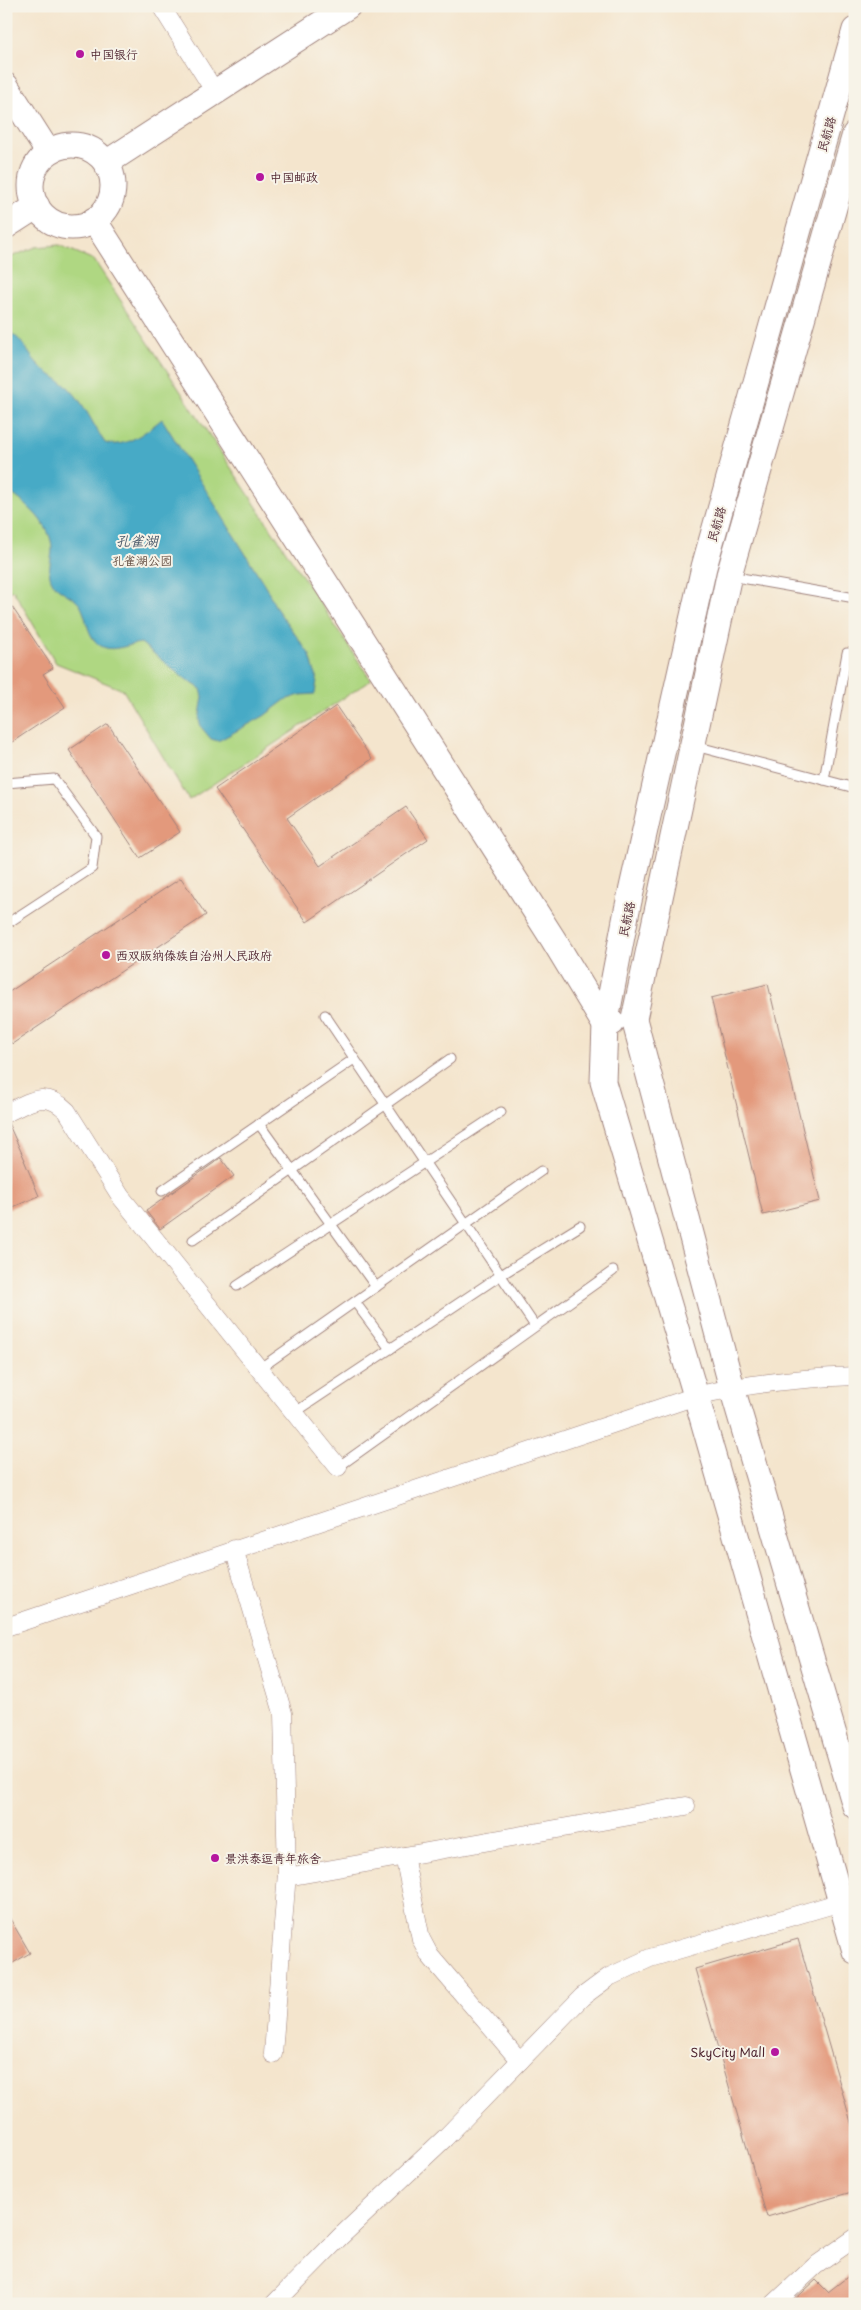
<svg xmlns="http://www.w3.org/2000/svg" width="861" height="2310" font-family="'Playpen Sans','LXGW WenKai TC',sans-serif">
<rect width="100%" height="100%" fill="#f7f3e8"/>
<filter id="ink" filterUnits="userSpaceOnUse"><feTurbulence type="fractalNoise" baseFrequency=".02" numOctaves="2"/><feDisplacementMap in="SourceGraphic" scale="10" xChannelSelector="R" yChannelSelector="G"/><feConvolveMatrix kernelMatrix="1 2 1 2 8 2 1 2 1" color-interpolation-filters="sRGB"/></filter>
<filter id="wash" filterUnits="userSpaceOnUse"><feTurbulence type="fractalNoise" baseFrequency=".0096" numOctaves="4" result="noise"/><feDisplacementMap in="SourceGraphic" scale="20" xChannelSelector="R" yChannelSelector="G"/><feGaussianBlur stdDeviation="1.12" result="paint"/><feColorMatrix in="noise" values="0 0 0 0 0 0 0 0 0 0 0 0 0 0 0 0 0 1.4 0 .05"/><feComposite in="paint" operator="in"/></filter>
<g filter="url(#wash)">
<rect width="100%" height="100%" fill="#f4e5cd"/>
<path fill="#afd782" stroke="#7c7b56" d="M59 245 94 260 371 680 189 800 123 690 56 663 13 590 6 593V259L36 247Z"/>
<path fill="#47aac6" stroke="#486478" d="M6 331C23 337 26 352 38 364 47 374 59 379 69 388 85 404 93 425 105 443 126 449 147 431 162 419L266 587 276 608 310 655 317 680 315 694 300 695 285 700 264 716 218 741 211 739 201 727 199 720 203 697 201 689 181 676 141 643C130 644 114 652 103 647 86 639 88 618 80 605 72 594 56 592 51 579 47 570 52 559 52 549 52 525 25 502 6 490Z"/>
<g id="blocks">
<g fill="#e3997b">
<path d="M6 598 53 668 43 674 65 707 6 746Z"/>
<path d="M336 706 372 759 287 818 320 866 406 807 428 839 307 922 215 789Z"/>
<path d="M108 724 180 832 140 858 69 750Z"/>
<path d="M181 878 206 915 12 1044 6 1034V994Z"/>
<path d="M768 984 820 1201 763 1215 711 998Z"/>
<path d="M6 1123H8L25 1160H24L39 1196 6 1210Z"/>
<path d="M221 1158 234 1176 160 1229 146 1211Z"/>
<path d="M6 1912 30 1953 6 1967Z"/>
<path d="M798 1939 855 2136V2191L767 2217 695 1969Z"/>
<path d="M855 2271V2295L844 2304H790L816 2280 828 2292Z"/>
</g>
</g>
</g>
<g filter="url(#ink)">
<use href="#blocks" fill-opacity="0" stroke="#9f827c" stroke-width="1"/>
<g fill="none" stroke-linecap="round" stroke-linejoin="round">
<g stroke="#9f827c" stroke-width="11">
<g id="lane">
<path d="M730 576 855 598"/>
<path d="M695 746 855 788"/>
<path d="M824 780 847 653H855"/>
<path d="M6 783 54 779 96 836 92 868 11 921 6 919"/>
<path d="M325 1015 535 1326"/>
<path d="M259 1124 376 1287"/>
<path d="M162 1191 354 1059"/>
<path d="M193 1240 450 1059"/>
<path d="M237 1286 501 1112"/>
<path d="M355 1302 390 1349"/>
<path d="M259 1369 541 1171"/>
<path d="M294 1413 501 1275 580 1226"/>
<path d="M338 1467 613 1271"/>
</g>
</g>
<g stroke="#9f827c" stroke-width="19">
<g id="street">
<path d="M161 6 215 92"/>
<path d="M6 1113C30 1102 45 1089 67 1111L121 1197 338 1467"/>
<path d="M234 1549 283 1713 287 1873 273 2054"/>
<path d="M6 1627 696 1396C749 1383 801 1378 855 1376"/>
<path d="M404 1856 421 1939 430 1956 520 2061"/>
<path d="M287 1877 686 1806"/>
<path d="M274 2304 340 2237 445 2138 582 1997 609 1977 650 1958 855 1898"/>
<path d="M774 2304 815 2266 855 2238"/>
</g>
</g>
<g stroke="#9f827c" stroke-width="27">
<g id="secondary">
<path d="M855 30 704 567 627 910 605 1025 603 1082 696 1396 855 1951"/>
<path d="M6 86 48 152"/>
<path d="M855 134 729 575 634 1019 732 1388 855 1806"/>
<circle cx="72" cy="186" r="41"/>
<path d="M106 163 348 6"/>
<path d="M94 220 553 939 605 1025 612 1023"/>
<path d="M6 226 37 206"/>
</g>
</g>
<use href="#lane" stroke="#fff" stroke-width="9"/>
<use href="#street" stroke="#fff" stroke-width="18"/>
<use href="#secondary" stroke="#fff" stroke-width="25"/>
</g>
</g>
<g fill="#b5179e" stroke="#f7f3e8" stroke-width="2">
<circle cx="80" cy="54" r="5"/>
<circle cx="260" cy="177" r="5"/>
<circle cx="106" cy="955" r="5"/>
<circle cx="215" cy="1858" r="5"/>
<circle cx="775" cy="2052" r="5"/>
</g>
<g text-anchor="middle" dominant-baseline="central" stroke-width="4" stroke-linejoin="round" paint-order="stroke">
<g font-size="12" fill="#4a1f2b" stroke="#f7f3e8" text-anchor="start">
<text x="90" y="54">中国银行</text>
<text x="270" y="177">中国邮政</text>
<text x="116" y="955">西双版纳傣族自治州人民政府</text>
<text x="225" y="1858">景洪泰逗青年旅舍</text>
<text x="765" y="2052" text-anchor="end">SkyCity Mall</text>
</g>
<g font-size="12" fill="#4a1f2b" stroke="#f7f3e8">
<text transform="translate(826 134) rotate(-74)">民航路</text>
<text transform="translate(716 524) rotate(-74)">民航路</text>
<text transform="translate(626 919) rotate(-78)">民航路</text>
</g>
<g font-size="12" fill="#634d41" stroke="#f7f3e8">
<text x="142" y="560">孔雀湖公园</text>
</g>
<g font-size="14" font-style="italic" fill="#495769" stroke="#f7f3e8">
<text x="137" y="540">孔雀湖</text>
</g>
</g>
<rect width="861" height="2310" fill="none" stroke="#f7f3e8" stroke-width="25"/>
</svg>
